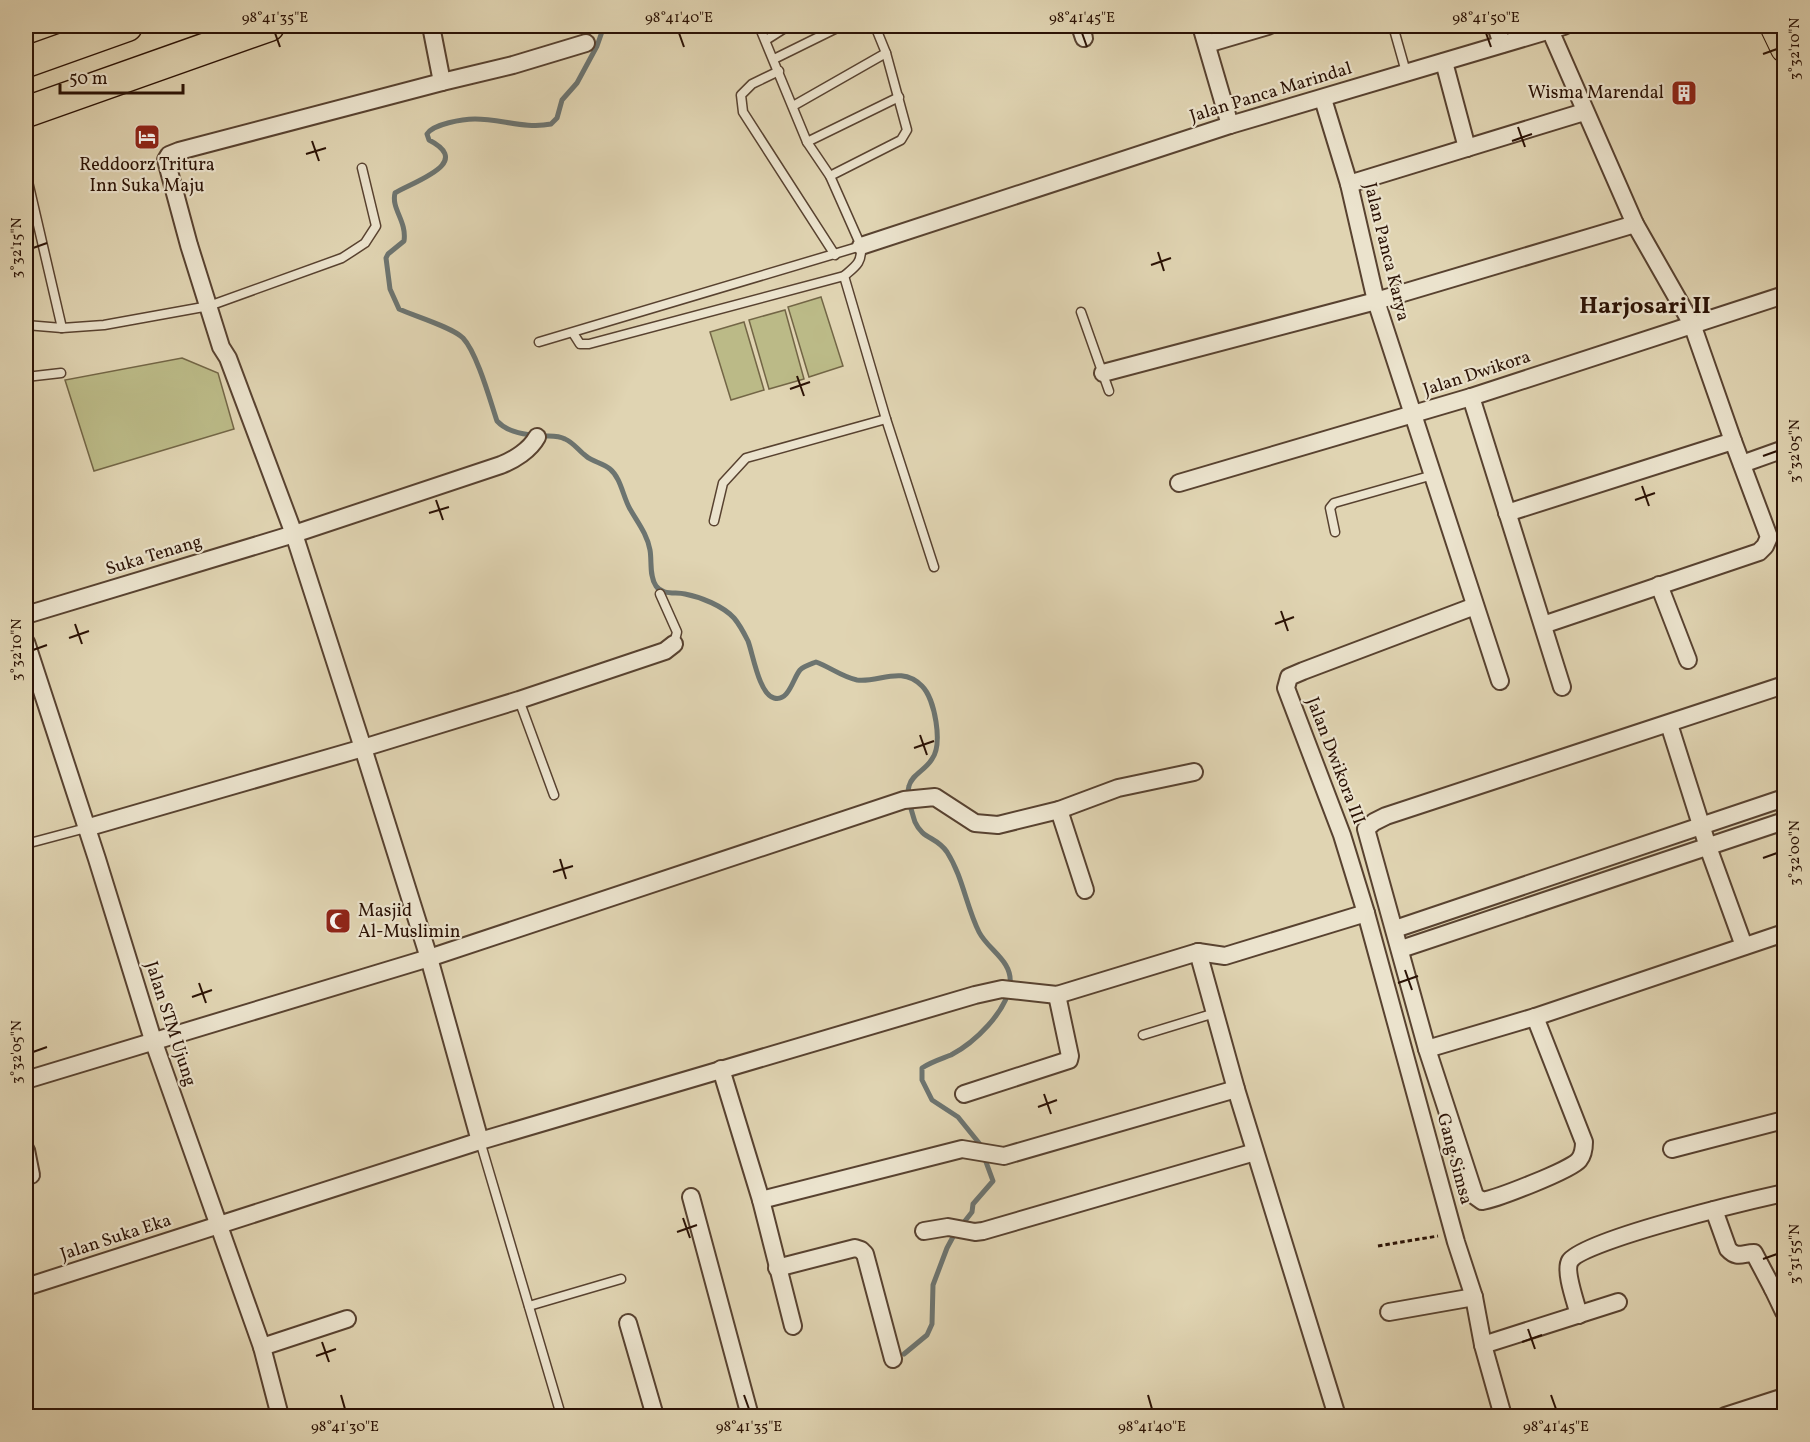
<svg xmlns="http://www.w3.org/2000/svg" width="1810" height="1442" font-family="Vollkorn,serif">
<rect width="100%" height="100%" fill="#e0d4b2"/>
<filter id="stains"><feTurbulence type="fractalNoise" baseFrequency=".00333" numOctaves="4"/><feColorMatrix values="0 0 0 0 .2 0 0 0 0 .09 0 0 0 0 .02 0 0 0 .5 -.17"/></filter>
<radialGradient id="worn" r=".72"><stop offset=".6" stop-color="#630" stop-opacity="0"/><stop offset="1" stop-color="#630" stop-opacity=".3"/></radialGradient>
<g fill="#bbba87" stroke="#736646" stroke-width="1.5">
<path d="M821 297 843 366 809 377 788 307Z"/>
<path d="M785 310 804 379 769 389 749 320Z"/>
<path d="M744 322 764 390 731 400 710 332Z"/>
<path d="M182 358 218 373 234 429 94 471 65 380Z"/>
</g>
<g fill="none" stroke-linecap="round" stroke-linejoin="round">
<path stroke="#6c7470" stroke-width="5" d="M604 26 597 46 577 83 562 100 557 118 551 124C525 129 501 119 475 119 463 119 433 124 427 134L429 140C474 163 415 181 395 193 391 209 407 221 404 241L388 254 386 258 390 289 399 309C414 316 452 327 463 338 477 353 490 400 497 421 508 433 527 435 543 436 550 436 558 435 565 439 573 442 579 451 586 456 593 462 603 463 610 469 621 478 623 497 630 509 638 523 647 534 650 550 652 561 649 576 656 586 662 595 675 592 685 594 701 597 723 606 734 618 740 625 744 633 748 641 753 654 759 694 774 698 789 702 793 678 800 670 804 666 811 664 816 662 830 667 842 677 857 680 879 683 901 665 922 686 935 699 943 744 932 759 926 770 912 774 909 786 906 796 912 812 915 822 923 840 936 836 947 852 963 877 966 906 979 932 988 950 1013 961 1010 984 1007 1012 974 1043 951 1055 941 1059 931 1062 922 1068V1080L932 1100 958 1117 979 1143 993 1181 973 1204 972 1212 954 1235 947 1248 933 1285 932 1324 927 1335 904 1354"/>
<g stroke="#584230" stroke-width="11">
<g id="lane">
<path d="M1393 26 1406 72"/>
<path d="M766 40 788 26"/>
<path d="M774 59 841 26"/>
<path d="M779 71 752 84 741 95 743 112 835 255"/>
<path d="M793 106 886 53"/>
<path d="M807 142 899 97"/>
<path d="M26 173 62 328"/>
<path d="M830 176 901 140 907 130 886 53 875 26"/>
<path d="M844 276 886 419 934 567"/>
<path d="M1081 312 1109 391"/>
<path d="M26 325 62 328 104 325 209 306 342 258 365 243 376 226 362 168"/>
<path d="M573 333 580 344H589L844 276C856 266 862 263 861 246L830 176 807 142 759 26"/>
<path d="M539 342 861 246"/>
<path d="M26 377 61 373"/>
<path d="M714 521 723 483 746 458 886 419"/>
<path d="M1335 532 1330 508 1334 503 1433 475"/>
<path d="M660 594 677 632 674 644"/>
<path d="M519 700 554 795"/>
<path d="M26 844 86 828"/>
<path d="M1143 1035 1215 1013"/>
<path d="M480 1141 561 1415"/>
<path d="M529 1306 621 1279"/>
</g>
</g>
<g stroke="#584230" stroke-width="20">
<g id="street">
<path d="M431 26 442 82 179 151 169 155 166 160 189 245 221 347 228 358 294 534 363 748 429 958 480 1141"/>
<path d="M1080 26 1084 38"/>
<path d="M1201 26 1230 125"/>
<path d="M1496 26 1502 44"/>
<path d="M1207 44 1268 26"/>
<path d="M1444 62 1467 148"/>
<path d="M442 82 513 65 586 43"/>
<path d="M1323 99 1349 184 1376 301 1500 681"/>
<path d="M1349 184 1584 112"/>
<path d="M861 246 1230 125 1564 26"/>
<path d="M1103 373 1376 301 1635 224"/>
<path d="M1471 397 1562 687"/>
<path d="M1742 464 1784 449"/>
<path d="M1179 483 1471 397 1784 295"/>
<path d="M1507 513 1733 441"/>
<path d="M1659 585 1688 660"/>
<path d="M1475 606 1303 671 1289 677 1286 688 1342 835 1366 913 1456 1242 1474 1297 1483 1345 1503 1416"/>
<path d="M26 615 294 534 501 465C514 460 530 450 537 437"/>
<path d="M1543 625 1759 552 1765 546 1769 537 1733 441 1692 324 1635 224 1550 30"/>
<path d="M26 642 97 859 153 1040 262 1347 280 1416"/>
<path d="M1669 724 1708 847 1744 946"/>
<path d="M1059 810 1085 890"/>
<path d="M86 828 363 748 519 700 665 651 674 644"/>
<path d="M1395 929 1784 798"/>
<path d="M1401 949 1784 821"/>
<path d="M1198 952 1236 1089 1337 1416"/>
<path d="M1535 1017 1584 1142C1584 1148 1583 1155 1579 1160 1571 1170 1496 1199 1482 1201L1475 1196 1427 1049 1366 829 1374 822 1386 816 1784 685"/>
<path d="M1427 1049 1535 1017 1784 933"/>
<path d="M721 1069 761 1200 793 1326"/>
<path d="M26 1080 429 958 904 800 935 797 975 823 998 825 1059 810 1118 788 1194 772"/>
<path d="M964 1094 1069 1060 1070 1056 1057 995"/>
<path d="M1672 1149 1784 1120"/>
<path d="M26 1150 31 1175"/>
<path d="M691 1197 750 1416"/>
<path d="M761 1200 962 1149 1004 1156 1236 1089"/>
<path d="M1714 1210 1728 1249C1737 1259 1743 1253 1754 1253L1773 1289 1784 1284"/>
<path d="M924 1231 948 1227 975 1232 983 1231 1255 1152"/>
<path d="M777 1268 855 1248 861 1250 865 1254 893 1359"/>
<path d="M26 1287 480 1141 975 995 1002 989 1057 995 1198 952 1225 956 1366 913"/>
<path d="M1773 1289 1784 1312"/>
<path d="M1389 1312 1474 1297"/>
<path d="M1579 1315C1576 1303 1564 1271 1570 1261 1583 1240 1752 1200 1784 1193"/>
<path d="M628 1323 655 1416"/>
<path d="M1483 1345 1618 1302"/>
<path d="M262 1347 347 1319"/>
<path d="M1725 1416 1784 1397"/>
</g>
</g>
<g stroke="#2b1205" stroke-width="28">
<path id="primary" d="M1773 26 1784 49"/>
</g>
<g stroke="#2b1205" stroke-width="33">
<g id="highway">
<path d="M26 62 127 26"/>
<path d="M26 112 269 26"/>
</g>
</g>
<path stroke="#2b1205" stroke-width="3" stroke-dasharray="4.5 3" stroke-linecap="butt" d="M1378 1246 1438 1236"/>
<use href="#lane" stroke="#ebe3cd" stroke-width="8"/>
<use href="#street" stroke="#ebe3cd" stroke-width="16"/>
<use href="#primary" stroke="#e0d4b2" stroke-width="26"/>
<use href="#highway" stroke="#e0d4b2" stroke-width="30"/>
</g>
<path fill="none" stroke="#2b1205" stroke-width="2" d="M275 33 280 47M679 33 684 47M1082 33 1087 47M1486 33 1491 47M1763 54 1777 49M1518 127 1525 147M312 141 319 161M1512 141 1532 134M306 154 326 148M33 248 47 243M1158 252 1164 271M1151 265 1171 258M797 376 804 396M790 389 810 382M1763 456 1777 451M1642 486 1649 506M436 500 443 520M1635 500 1655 493M429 513 449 507M1281 611 1288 631M75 624 82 644M1275 624 1294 617M69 638 89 631M33 650 47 645M920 735 927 755M914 748 934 741M1763 858 1777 853M560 859 566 879M553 872 573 866M1405 970 1412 990M199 983 206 1003M1398 983 1418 976M192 997 212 990M33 1052 47 1047M1044 1094 1051 1114M1038 1107 1057 1100M683 1218 690 1238M677 1232 697 1225M1763 1259 1777 1254M1528 1329 1535 1349M322 1342 329 1362M1522 1342 1542 1335M316 1356 336 1349M341 1395 345 1409M744 1395 749 1409M1148 1395 1152 1409M1551 1395 1556 1409"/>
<defs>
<g id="building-square" transform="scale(1.35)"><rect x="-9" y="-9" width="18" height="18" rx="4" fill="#8f2418" stroke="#ebe3cd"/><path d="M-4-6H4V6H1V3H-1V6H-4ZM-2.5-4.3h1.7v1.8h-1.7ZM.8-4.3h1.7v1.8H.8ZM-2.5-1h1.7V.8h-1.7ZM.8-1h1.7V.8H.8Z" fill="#fff"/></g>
<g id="hotel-square" transform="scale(1.35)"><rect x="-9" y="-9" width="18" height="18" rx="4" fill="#8f2418" stroke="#ebe3cd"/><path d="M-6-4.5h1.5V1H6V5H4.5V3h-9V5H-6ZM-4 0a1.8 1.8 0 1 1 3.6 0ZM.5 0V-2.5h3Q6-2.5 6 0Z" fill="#fff"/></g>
<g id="mosque-square" transform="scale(1.35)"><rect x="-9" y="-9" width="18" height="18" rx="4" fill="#8f2418" stroke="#ebe3cd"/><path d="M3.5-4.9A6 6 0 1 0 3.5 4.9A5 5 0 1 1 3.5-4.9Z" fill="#fff"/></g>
</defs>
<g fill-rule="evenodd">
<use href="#building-square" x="1684" y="93"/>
<use href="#hotel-square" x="147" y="137"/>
<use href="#mosque-square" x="338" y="921"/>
</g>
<g text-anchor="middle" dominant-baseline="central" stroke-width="4.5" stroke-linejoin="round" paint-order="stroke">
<g font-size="18" fill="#2b1205" stroke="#ebe3cd">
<text transform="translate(1271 93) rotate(-17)">Jalan Panca Marindal</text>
<text transform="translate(1386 252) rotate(76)">Jalan Panca Karya</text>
<text transform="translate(1477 374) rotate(-18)">Jalan Dwikora</text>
<text transform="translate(154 556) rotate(-17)">Suka Tenang</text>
<text transform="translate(1335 761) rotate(69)">Jalan Dwikora III</text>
<text transform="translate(170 1024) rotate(72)">Jalan STM Ujung</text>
<text transform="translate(1454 1159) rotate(75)">Gang Simsa</text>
<text transform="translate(116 1238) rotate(-18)">Jalan Suka Eka</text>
</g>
<g font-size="18" fill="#2b1205" stroke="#ebe3cd" text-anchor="end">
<text x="1664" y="93">Wisma Marendal</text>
<text x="147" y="165" text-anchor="middle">Reddoorz Tritura<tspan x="147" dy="21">Inn Suka Maju</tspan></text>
<text x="358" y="911" text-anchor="start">Masjid<tspan x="358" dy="21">Al-Muslimin</tspan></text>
</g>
<g font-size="24" font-weight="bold" fill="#2b1205" stroke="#ebe3cd">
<text x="1645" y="307">Harjosari II</text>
</g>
</g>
<rect width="1810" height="1442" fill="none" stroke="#e0d4b2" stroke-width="66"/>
<path d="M60 84v9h123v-9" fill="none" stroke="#2b1205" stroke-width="3"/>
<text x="69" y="84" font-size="18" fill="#2b1205" stroke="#ebe3cd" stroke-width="4.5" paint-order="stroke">50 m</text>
<rect x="33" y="33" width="1744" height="1376" fill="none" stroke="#2b1205" stroke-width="2"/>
<g font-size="15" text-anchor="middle" fill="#2b1205">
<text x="275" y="22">98°41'35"E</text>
<text x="679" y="22">98°41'40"E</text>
<text x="1082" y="22">98°41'45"E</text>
<text x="1486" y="22">98°41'50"E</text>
<text transform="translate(1794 49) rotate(-90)" y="5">3°32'10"N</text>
<text transform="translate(16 248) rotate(-90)" y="5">3°32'15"N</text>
<text transform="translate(1794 451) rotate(-90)" y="5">3°32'05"N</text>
<text transform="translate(16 650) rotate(-90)" y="5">3°32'10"N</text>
<text transform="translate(1794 853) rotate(-90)" y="5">3°32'00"N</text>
<text transform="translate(16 1052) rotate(-90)" y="5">3°32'05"N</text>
<text transform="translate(1794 1254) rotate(-90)" y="5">3°31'55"N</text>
<text x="345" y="1431">98°41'30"E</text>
<text x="749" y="1431">98°41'35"E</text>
<text x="1152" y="1431">98°41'40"E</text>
<text x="1556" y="1431">98°41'45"E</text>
</g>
<rect width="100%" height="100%" filter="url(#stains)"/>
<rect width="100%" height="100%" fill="url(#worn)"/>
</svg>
